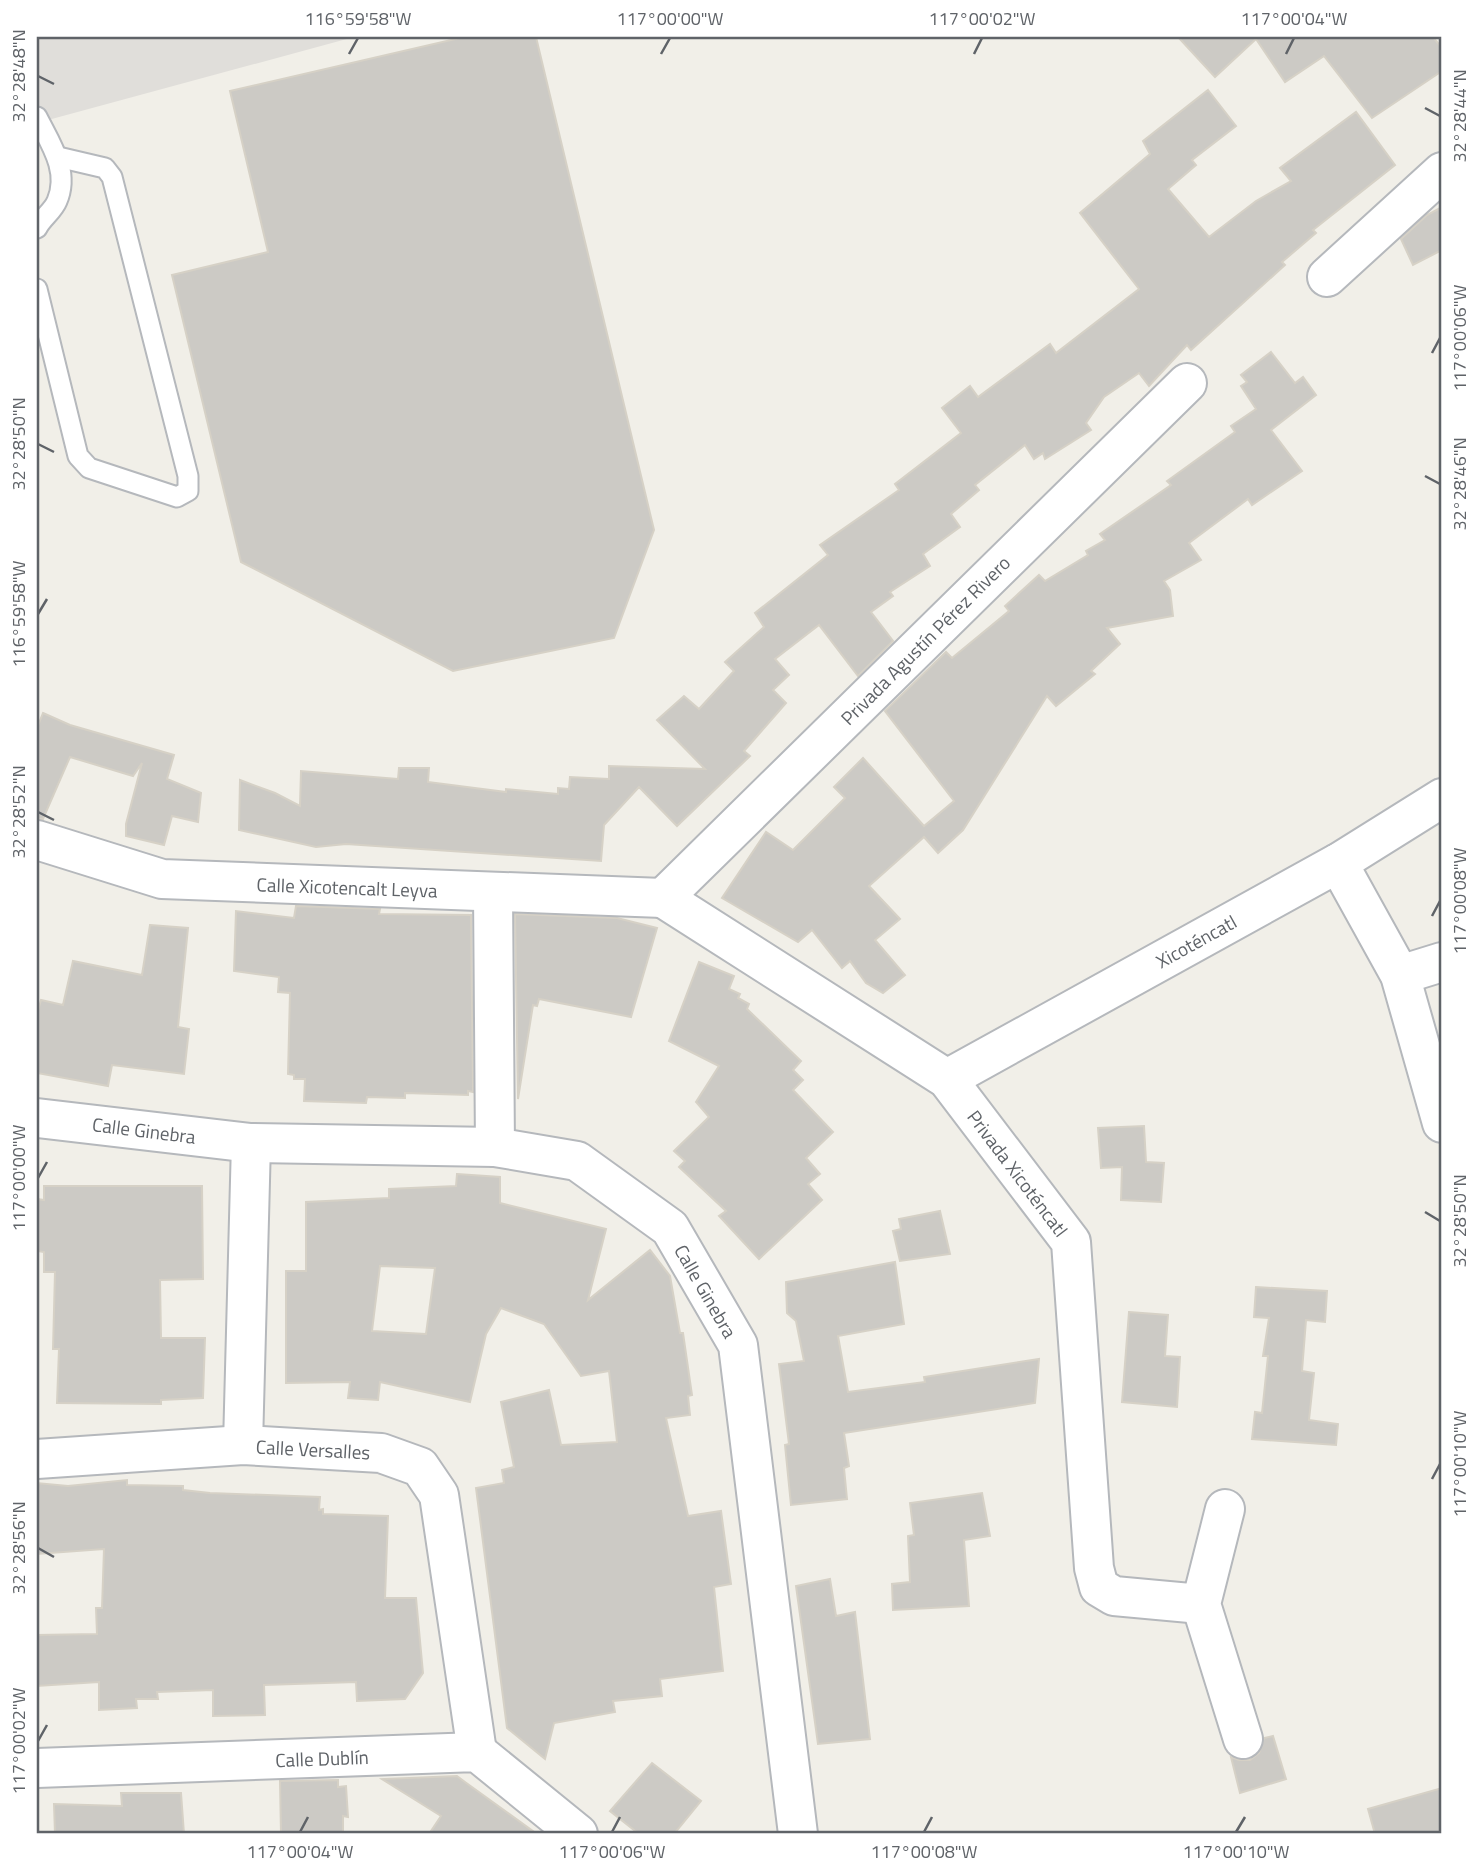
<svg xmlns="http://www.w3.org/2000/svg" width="1479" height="1871" font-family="'Titillium Web',sans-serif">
<rect width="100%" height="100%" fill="#f1efe8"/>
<path fill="#e0deda" d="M37 37H354L37 123Z"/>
<g fill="#cccac5" stroke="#d6d1c6" stroke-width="2" fill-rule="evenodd">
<path d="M464 37H536L654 530 614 638 453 671 241 562 172 275 268 252 230 91Z"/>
<path d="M1178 37H1433L1442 48V71L1372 118 1324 56 1285 82 1256 39 1215 77Z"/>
<path d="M1208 90 1236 126 1192 160 1196 165 1168 189 1209 237 1256 201 1291 181 1280 168 1356 112 1395 165 1313 230 1316 233 1282 262 1285 265 1191 350 1187 345 1149 386 1139 373 1104 397 1086 423 1091 430 1045 459 1043 453 1034 459 1025 445 975 485 979 490 951 514 960 527 923 554 930 566 890 592 893 596 871 612 893 641 858 676 819 625 775 659 789 675 773 690 786 703 744 751 750 756 677 826 639 787 604 825 601 861 346 844 316 847 239 830 240 780 275 793 300 806 301 771 398 779 399 768H429L428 782 506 792V789L558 794V788L569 789 570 777 609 779V766L705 769 657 720 684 696 699 709 734 671 725 662 764 627 755 613 828 555 820 545 899 490 895 484 961 433 942 408 970 386 978 397 1050 344 1056 353 1139 289 1080 213 1150 154 1143 141Z"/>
<path d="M1442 207V250L1413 265 1401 239 1427 215Z"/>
<path d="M1271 352 1295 383 1303 377 1316 395 1271 430 1302 471 1252 505 1248 499 1189 543 1201 560 1164 581 1170 590 1173 616 1107 628 1120 644 1091 671 1095 674 1056 706 1047 696 963 830 938 853 924 837 869 886 900 919 875 940 905 975 883 993 866 983 850 961 842 968 812 930 798 942 722 898 766 832 793 850 845 798 834 787 863 758 924 826 954 801 885 711 946 652 952 658 1009 611 1005 606 1039 575 1045 581 1088 555 1086 551 1105 540 1100 534 1171 485 1167 481 1235 432 1231 426 1256 409 1241 386 1247 382 1241 375Z"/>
<path d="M43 713 70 725 174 755 167 779 201 793 198 822 172 816 164 845 126 836V824L142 763 133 776 70 757 43 819H37V728Z"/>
<path d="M296 906 380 909 379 914 471 915 473 1092 468 1091V1095L405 1093V1098L367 1097 366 1103 304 1101 305 1079H294V1075L288 1074 290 993 278 992 279 977 234 971 236 911 294 918Z"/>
<path d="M515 914 617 918 657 928 631 1017 539 999 537 1006 533 1005 518 1099Z"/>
<path d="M150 925 188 928 178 1027 189 1029 184 1074 112 1065 108 1086 37 1073V1014L41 1000 63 1005 73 961 142 975Z"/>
<path d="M699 962 734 976 729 989 740 994 738 998 749 1004 747 1009 801 1061 793 1070 803 1080 793 1090 833 1132 806 1158 820 1174 808 1184 822 1200 759 1259 719 1216 726 1211 679 1167 685 1161 674 1151 709 1117 696 1102 719 1066 669 1041Z"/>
<path d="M1144 1126 1146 1162 1164 1163 1161 1202 1121 1200 1122 1167 1101 1168 1098 1128Z"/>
<path d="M457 1174 500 1177V1203L606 1229 588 1300 650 1250 670 1276 680 1333H683L692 1395 688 1396 690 1415 666 1418 688 1516 721 1511 731 1584 714 1587 723 1671 660 1679 662 1696 613 1701 615 1712 554 1723 545 1759 507 1728 476 1488 504 1483 502 1470 514 1467 501 1402 549 1390 561 1445 617 1442 609 1371 581 1376 544 1324 501 1308 486 1334 470 1402 380 1382 378 1400 348 1398 350 1382 286 1383V1271H306V1202L389 1198V1189L456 1186ZM380 1266 435 1268 426 1334 372 1331Z"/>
<path d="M44 1186H202L203 1279 160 1280 161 1338H205L203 1398 161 1400V1404L57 1403 59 1349H53L55 1272H44V1252L37 1251V1199L44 1200Z"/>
<path d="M940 1211 950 1254 900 1261 893 1231 901 1229 899 1219Z"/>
<path d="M895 1262 904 1324 838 1336 848 1392 925 1382 924 1377 1039 1359 1035 1403 844 1433 849 1466 844 1468 847 1499 791 1505 785 1445 789 1444 779 1364 804 1361 796 1321 787 1313 786 1282Z"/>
<path d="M1256 1287 1327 1291 1325 1322 1306 1320 1302 1371 1314 1373 1309 1420 1338 1424 1336 1445 1252 1439 1255 1412 1262 1413 1268 1356H1263L1269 1318 1254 1317Z"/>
<path d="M1129 1312 1168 1315 1165 1356 1180 1357 1177 1407 1122 1402Z"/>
<path d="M127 1480V1485L183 1486V1490L210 1493 320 1497 319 1510 323 1509V1514L388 1516 385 1598H416L423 1673 405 1699 357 1701 356 1682 264 1685 265 1715 213 1716V1690L157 1692 158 1699H136L137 1708 99 1710V1682L37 1686V1635L97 1634 96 1608H102L104 1549 37 1554V1483L68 1486Z"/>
<path d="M982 1493 990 1536 964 1540 969 1606 893 1610 892 1584 910 1582 908 1536 914 1535 910 1503Z"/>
<path d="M830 1579 836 1616 855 1612 870 1739 818 1744 796 1586Z"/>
<path d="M1273 1736 1286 1779 1240 1793 1231 1757 1239 1760H1250L1259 1753 1264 1738Z"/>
<path d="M652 1763 701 1801 674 1834H639L610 1811Z"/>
<path d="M457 1776 465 1782 537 1834H429L441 1816 382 1779Z"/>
<path d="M338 1780V1787L346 1786 348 1817 343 1816V1834H281L280 1781Z"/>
<path d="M1442 1788V1834H1375L1368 1809Z"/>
<path d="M121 1793H181L184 1834H55L54 1804 122 1806Z"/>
</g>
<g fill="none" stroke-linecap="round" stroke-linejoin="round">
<g stroke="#b5b8bc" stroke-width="23">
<g id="lane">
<path d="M37 117C50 143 70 171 57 201 53 211 42 218 37 228"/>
<path d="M37 289 78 456 89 468 177 497 188 491V476L112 177 105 168 58 157"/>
</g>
</g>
<g stroke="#b5b8bc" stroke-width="42">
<g id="street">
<path d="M1327 277 1442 172"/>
<path d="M37 840 162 879 663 898"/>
<path d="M1338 863 1400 975 1442 1123"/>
<path d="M493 893 495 1147"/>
<path d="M663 898 947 1079 1071 1242 1094 1568 1099 1587 1114 1596 1201 1604"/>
<path d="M663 898 1187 383"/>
<path d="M1400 975 1442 962"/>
<path d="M947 1079 1338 863 1442 798"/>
<path d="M37 1118 251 1143 495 1147 577 1161 670 1228 738 1345 798 1834"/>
<path d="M243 1445 251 1143"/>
<path d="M37 1459 243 1445 381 1453 420 1467 439 1495 477 1752"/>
<path d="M1225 1509 1201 1604 1243 1739"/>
<path d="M37 1768 477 1752 578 1834"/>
</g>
</g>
<use href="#lane" stroke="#fff" stroke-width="19"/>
<use href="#street" stroke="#fff" stroke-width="38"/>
</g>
<path fill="none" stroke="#5f6368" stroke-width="2.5" d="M349 54 358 38M661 54 670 38M974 54 982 38M1286 54 1294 38M38 76 54 84M1425 108 1440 116M1432 353 1440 338M38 444 54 452M1425 476 1440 484M38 614 47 599M38 812 54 820M1432 916 1440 901M38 1178 47 1162M1425 1212 1440 1221M1432 1479 1440 1464M38 1548 54 1557M38 1741 47 1725M300 1832 308 1817M612 1832 620 1817M924 1832 932 1817M1236 1832 1245 1817"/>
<g text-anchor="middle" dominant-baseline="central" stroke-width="5" stroke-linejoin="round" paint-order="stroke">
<g font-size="19" fill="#5f6368" stroke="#fff">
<text transform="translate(925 640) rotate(-45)">Privada Agustín Pérez Rivero</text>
<text transform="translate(347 887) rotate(2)">Calle Xicotencalt Leyva</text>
<text transform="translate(1196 941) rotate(-29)">Xicoténcatl</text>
<text transform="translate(144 1130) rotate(7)">Calle Ginebra</text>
<text transform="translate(1018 1173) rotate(53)">Privada Xicoténcatl</text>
<text transform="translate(706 1291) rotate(60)">Calle Ginebra</text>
<text transform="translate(313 1449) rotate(3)">Calle Versalles</text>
<text transform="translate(322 1758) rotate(-2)">Calle Dublín</text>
</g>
</g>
<rect width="1479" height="1871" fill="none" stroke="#ffffff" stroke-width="77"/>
<rect x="38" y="38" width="1402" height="1794" fill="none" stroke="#5f6368" stroke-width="2.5"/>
<g font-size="18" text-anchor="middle" fill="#5f6368">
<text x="358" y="25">116°59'58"W</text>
<text x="670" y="25">117°00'00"W</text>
<text x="982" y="25">117°00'02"W</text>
<text x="1294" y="25">117°00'04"W</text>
<text transform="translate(19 76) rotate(-90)" y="6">32°28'48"N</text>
<text transform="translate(1460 116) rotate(-90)" y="6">32°28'44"N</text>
<text transform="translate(1460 338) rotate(-90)" y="6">117°00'06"W</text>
<text transform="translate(19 444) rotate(-90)" y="6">32°28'50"N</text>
<text transform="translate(1460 484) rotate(-90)" y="6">32°28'46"N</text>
<text transform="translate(19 614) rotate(-90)" y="6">116°59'58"W</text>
<text transform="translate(19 812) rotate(-90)" y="6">32°28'52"N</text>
<text transform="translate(1460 901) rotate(-90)" y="6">117°00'08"W</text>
<text transform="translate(19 1178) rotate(-90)" y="6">117°00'00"W</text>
<text transform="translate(1460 1221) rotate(-90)" y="6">32°28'50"N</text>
<text transform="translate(1460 1464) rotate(-90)" y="6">117°00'10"W</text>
<text transform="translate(19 1548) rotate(-90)" y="6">32°28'56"N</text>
<text transform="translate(19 1741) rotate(-90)" y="6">117°00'02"W</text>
<text x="300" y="1858">117°00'04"W</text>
<text x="612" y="1858">117°00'06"W</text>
<text x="924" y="1858">117°00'08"W</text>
<text x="1236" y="1858">117°00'10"W</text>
</g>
</svg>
